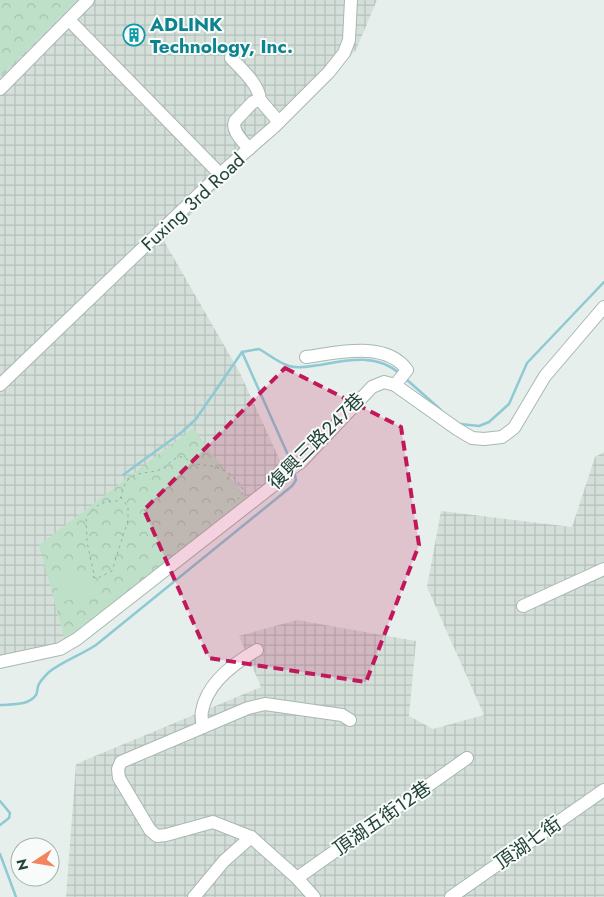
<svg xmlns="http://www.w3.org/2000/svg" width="604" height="897" font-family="Jost,'Noto Sans TC',sans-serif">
<defs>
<pattern id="industrial-grid" width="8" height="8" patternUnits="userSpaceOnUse" patternTransform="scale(1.25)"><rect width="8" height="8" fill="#d4dfda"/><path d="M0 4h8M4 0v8" fill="none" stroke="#b6c1bc"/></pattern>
<pattern id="park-crowns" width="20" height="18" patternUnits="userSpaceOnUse" patternTransform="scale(1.25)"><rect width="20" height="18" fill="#bfe0c8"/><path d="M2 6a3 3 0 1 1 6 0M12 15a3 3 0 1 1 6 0" fill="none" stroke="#a4c1ad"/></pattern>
</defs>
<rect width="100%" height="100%" fill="#e6efeb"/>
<g fill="url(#industrial-grid)">
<path d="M0 0H377L356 50 164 241 240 373 288 478 74 643 0 656Z"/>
<path d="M604 452V897H66L76 764 261 687 239 636 297 620 416 641 409 716 433 729 484 715 427 587 441 511 572 527 595 457Z"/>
</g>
<g fill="url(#park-crowns)">
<path d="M0 0H78L0 77Z"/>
<path d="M193 428 248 501 65 641 39 545Z"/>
</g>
<path fill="#bfe0c8" d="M91 569 97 592 61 602 55 579Z"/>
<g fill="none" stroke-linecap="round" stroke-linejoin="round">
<g stroke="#8ec9d4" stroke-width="2.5">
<path d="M242 352 292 464"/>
<path d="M406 379 441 410"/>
<path d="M460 424 479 426 489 422 509 404 527 363 604 282"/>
<path d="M123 475 182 432 196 419 242 352 259 349C268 354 279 363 289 366 299 369 310 366 320 365 347 360 377 353 400 374"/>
<path d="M0 705C12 704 28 706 36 695 38 691 37 687 39 684 41 680 46 675 49 672 63 661 81 655 96 645L292 486 296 480 294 471"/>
<path d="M0 801 10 813 9 818 0 825"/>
<path d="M0 854 16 897"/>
</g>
<g stroke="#a8b8b2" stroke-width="14">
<g id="minor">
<path d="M69 20 220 174"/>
<path d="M231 58C241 69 259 84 260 100"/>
<path d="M0 89 88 0"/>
<path d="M249 149C243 141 231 131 235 121L253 102 260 100 279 122"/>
<path d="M306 357C336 353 386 340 407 370L395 385"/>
<path d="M0 385 220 174 274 127 329 72 344 53 349 40 351 0"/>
<path d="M523 606 604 569"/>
<path d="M0 662 60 649 77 639 279 481 288 471 301 462 372 387 384 382 395 385 457 429 472 438 484 439 502 437 514 428 545 376 604 307"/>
<path d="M203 727C202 722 201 716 202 711 207 683 234 663 257 650"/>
<path d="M297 878 467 758"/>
<path d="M194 897 224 861 251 837"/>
<path d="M314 897 297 878 251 837 213 822 166 835 157 836 150 830 119 778 118 769 121 762 248 708 265 704 342 715 350 720"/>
<path d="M451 897 604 790"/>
</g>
</g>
<path stroke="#86b3a5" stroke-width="1" stroke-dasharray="2.5 4" stroke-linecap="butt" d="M121 497 128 507V520L112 571 98 578 93 577 94 574 87 542 86 517C97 504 102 501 119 501 123 494 122 486 128 480 136 472 147 473 156 471 166 469 171 459 179 457 185 456 188 461 193 463 199 465 206 465 212 466 228 470 236 478 244 491L238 499"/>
<use href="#minor" stroke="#fff" stroke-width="12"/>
</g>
<path fill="#c2185b" fill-opacity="0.2" stroke="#c2185b" stroke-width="4" stroke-dasharray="10 6" stroke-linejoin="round" d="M285 368 401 427 419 545 366 682 209 658 144 510Z"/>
<defs>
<g id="building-ring" transform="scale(1.125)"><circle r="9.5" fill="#f7fbf9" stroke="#0f9aa8" stroke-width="1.5"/><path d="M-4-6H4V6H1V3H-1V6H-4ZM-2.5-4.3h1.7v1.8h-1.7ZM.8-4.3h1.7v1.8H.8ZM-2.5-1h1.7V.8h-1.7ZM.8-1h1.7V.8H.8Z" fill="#0f9aa8"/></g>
</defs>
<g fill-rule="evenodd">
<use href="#building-ring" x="134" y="35"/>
</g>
<g text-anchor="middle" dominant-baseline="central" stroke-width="4" stroke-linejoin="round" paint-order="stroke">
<g font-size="19" font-weight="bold" fill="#0d838f" stroke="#f7fbf9" text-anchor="start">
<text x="150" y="24">ADLINK<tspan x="150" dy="22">Technology, Inc.</tspan></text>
</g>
<g font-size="19" fill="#24423a" stroke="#f7fbf9">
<text transform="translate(193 202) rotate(-43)">Fuxing 3rd Road</text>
<text transform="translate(316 441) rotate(-45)">復興三路247巷</text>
<text transform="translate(382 818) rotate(-35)">頂湖五街12巷</text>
<text transform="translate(528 843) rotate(-35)">頂湖七街</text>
</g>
</g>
<g transform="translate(35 862) rotate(258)"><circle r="24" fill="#f7fbf9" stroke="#a3b1ad"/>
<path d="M0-4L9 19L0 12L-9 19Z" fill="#f4845f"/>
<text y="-8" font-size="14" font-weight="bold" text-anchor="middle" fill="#24423a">N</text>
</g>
</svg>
